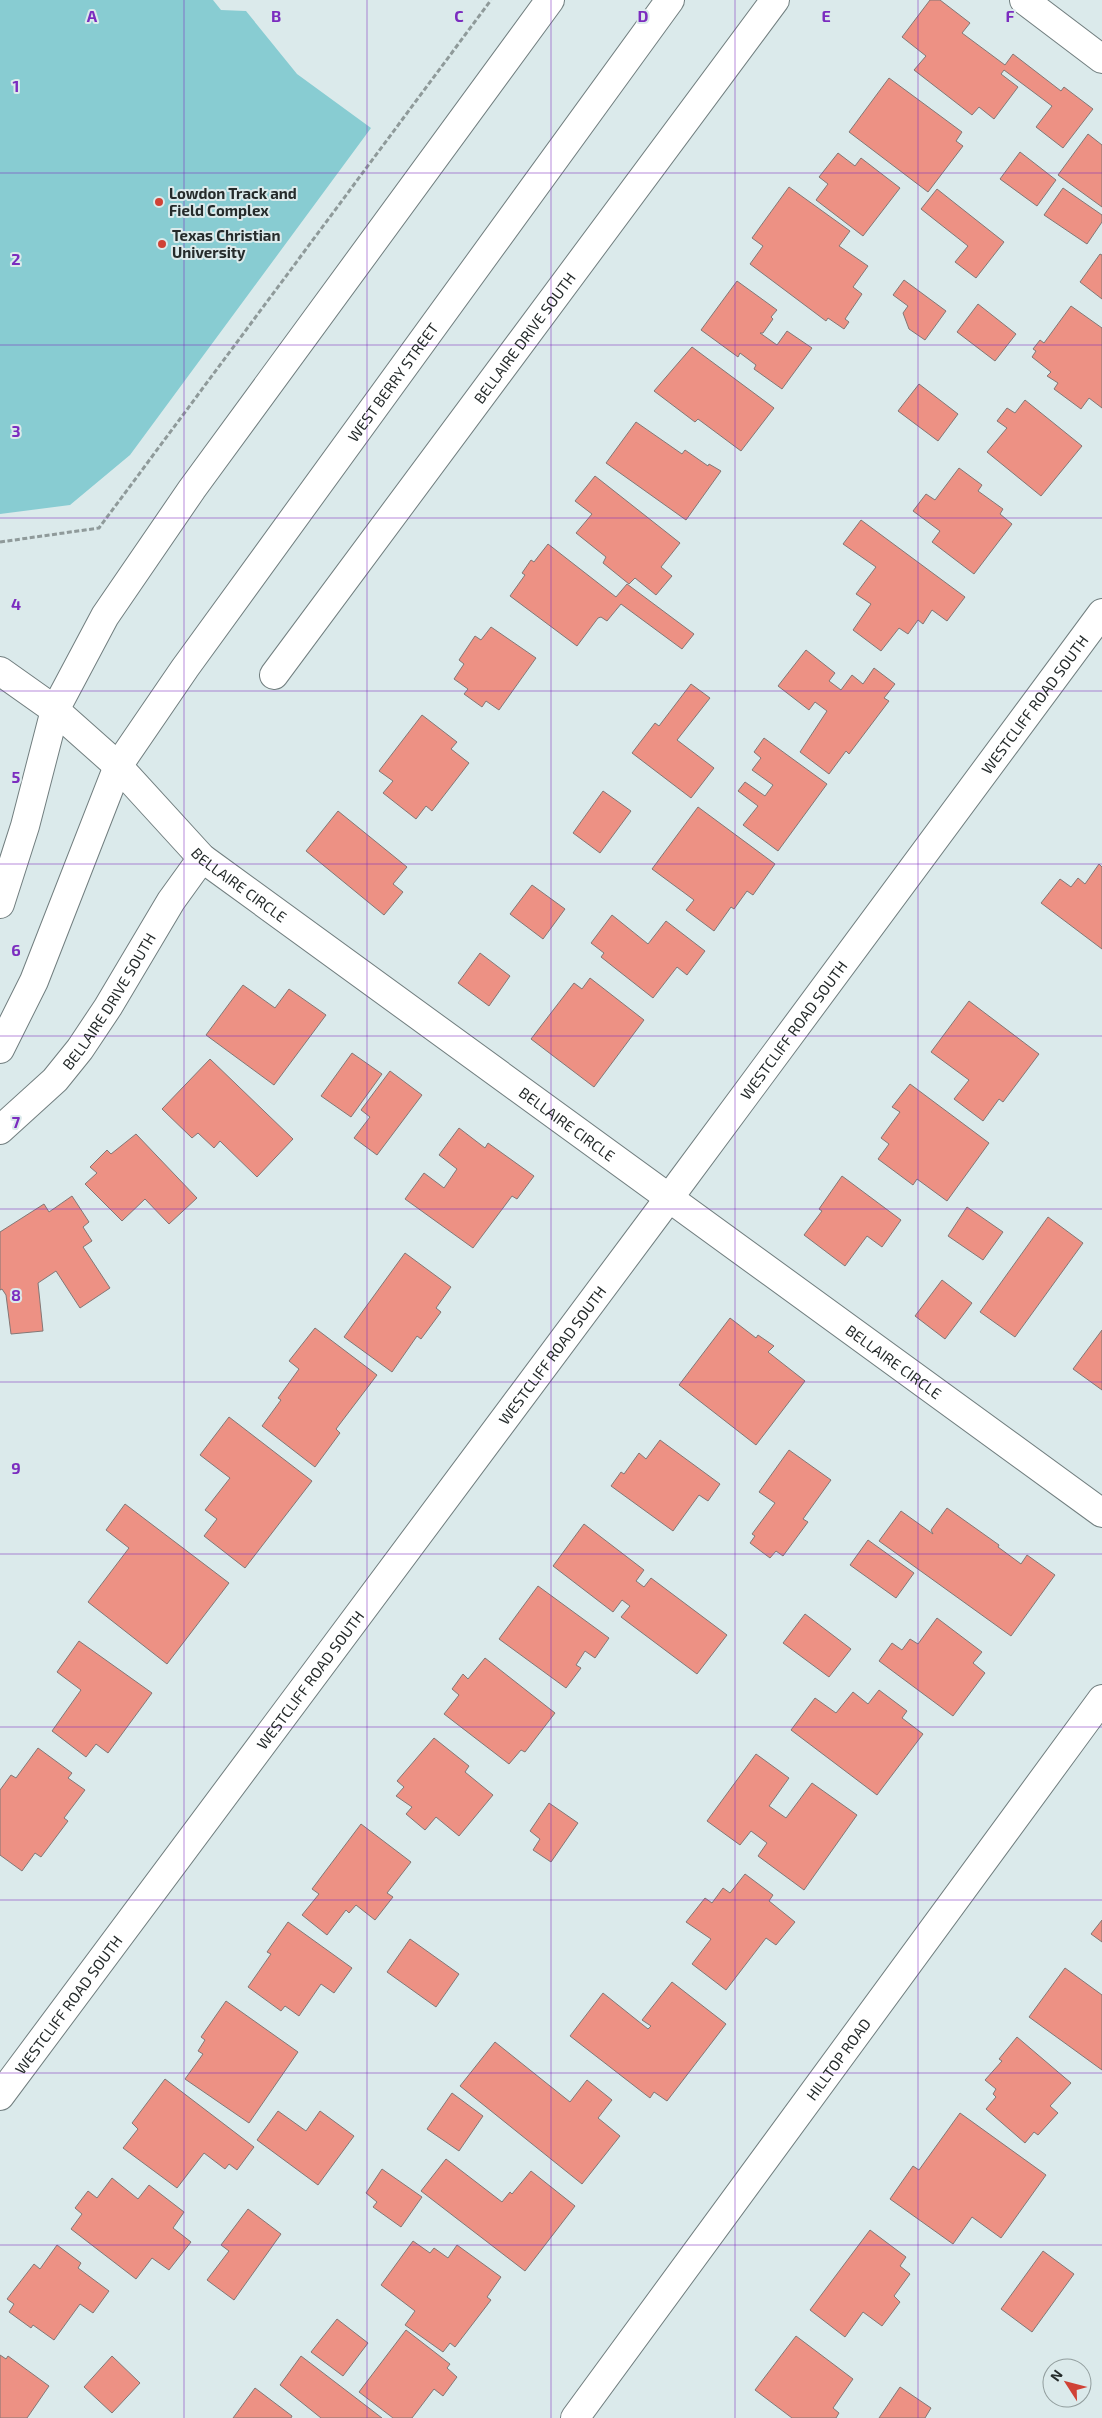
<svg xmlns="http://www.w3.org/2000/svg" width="1102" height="2418" font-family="'Exo 2',sans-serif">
<rect width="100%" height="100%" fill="#dbeaeb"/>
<path fill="#88ccd2" d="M0 0H213L221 10 246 11 297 74 371 128 130 455 70 505 0 514Z"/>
<g fill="#ed9184" stroke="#837775">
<path d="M930 0H940L970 23 962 33 1005 65 1013 54 1061 91 1064 87 1093 109 1063 148 1036 127 1052 106 1004 70 1001 74 1018 87 994 119 979 107 972 115 914 70 926 56 902 37Z"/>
<path d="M889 78 962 132 956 141 963 146 928 192 849 132Z"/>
<path d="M1088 134 1102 145V207L1058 175Z"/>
<path d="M1020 152 1056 180 1037 206 1000 179Z"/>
<path d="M838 153 855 166 861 158 900 188 863 236 816 200 828 184 819 177Z"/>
<path d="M789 187 850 231 839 246 868 266 853 287 862 294 845 319 849 322 844 329 828 318 826 321 750 264 763 246 752 238Z"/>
<path d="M1063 188 1102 215V222L1087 244 1044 215Z"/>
<path d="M937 189 1004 242 976 278 955 262 968 246 921 209Z"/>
<path d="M1100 254 1102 255V299L1080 282Z"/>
<path d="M904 280 946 311 925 340 909 329 903 313 908 306 893 295Z"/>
<path d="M737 281 777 310 771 317 773 319 763 333H760L777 345 787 331 812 348 782 389 754 369 756 365 740 353 738 357 701 330Z"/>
<path d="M978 304 1016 334 995 361 957 332Z"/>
<path d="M1071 306 1102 328V408L1089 398 1081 409 1054 389 1058 383 1047 376 1051 372 1032 357 1036 351 1033 349 1040 340 1044 343Z"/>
<path d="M692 347 774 408 741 451 698 419 695 422 654 391Z"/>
<path d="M919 384 958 414 938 441 898 411Z"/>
<path d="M1025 400 1082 446 1041 496 987 452 1007 428 997 421 1007 408 1015 413Z"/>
<path d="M636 422 682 454 685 450 708 466 709 464 721 471 686 520 606 463Z"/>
<path d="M959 468 982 485 978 491 1003 509 1000 514 1012 524 974 574 932 542 940 531 913 511 926 494 935 500Z"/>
<path d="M595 476 680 543 661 567 672 576 656 595 635 578 629 584 603 563 606 557 576 533 592 514 575 501Z"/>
<path d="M861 520 965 597 947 621 932 610 923 624 918 620 908 634 899 628 881 651 853 630 871 604 856 594 876 567 843 544Z"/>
<path d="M548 544 616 597 627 584 694 634 682 649 621 604 607 621 601 617 598 618 577 646 510 596 525 575 522 573 531 560 534 562Z"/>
<path d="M491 627 536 658 499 710 486 701 482 707 464 694 468 689 454 679 464 664 459 660 475 636 481 640Z"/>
<path d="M806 650 835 673 829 681 841 690 852 675 863 684 874 668 895 684 884 698 889 701 849 754 846 751 829 774 800 752 827 711 815 702 809 710 778 686Z"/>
<path d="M691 684 710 698 677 740 714 768 691 798 632 753 655 723 659 726Z"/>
<path d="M422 715 457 742 451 749 469 763 432 811 426 806 416 819 383 793 393 781 379 771Z"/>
<path d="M764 738 827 784 778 851 743 825 758 806 738 791 745 782 765 796 773 785 752 770 761 758 754 752Z"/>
<path d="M603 791 631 811 600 853 573 833Z"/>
<path d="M698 807 775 864 753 895 747 891 734 909 731 907 714 931 686 910 694 900 652 869Z"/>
<path d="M338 811 407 867 393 884 403 892 384 915 306 851Z"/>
<path d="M1099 864 1102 867V949L1041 903 1060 879 1071 887 1078 878 1085 884Z"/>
<path d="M532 885 565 909 543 939 510 914Z"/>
<path d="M612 915 648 944 666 921 705 951 687 975 677 967 653 998 601 957 604 953 591 943Z"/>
<path d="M480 953 510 976 489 1006 458 983Z"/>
<path d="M590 978 644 1020 594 1087 531 1039 574 983 582 989Z"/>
<path d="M243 985 275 1008 289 989 326 1015 274 1085 206 1035Z"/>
<path d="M969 1001 1039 1054 1003 1102 999 1099 983 1121 954 1099 969 1080 931 1052Z"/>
<path d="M352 1053 382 1074 351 1117 321 1096Z"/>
<path d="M210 1059 293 1139 257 1177 220 1141 214 1148 198 1133 192 1138 162 1109Z"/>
<path d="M390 1071 422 1095 377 1155 354 1138 370 1117 361 1110Z"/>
<path d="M910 1084 989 1143 947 1201 917 1179 913 1185 878 1159 889 1144 881 1138 900 1112 892 1107Z"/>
<path d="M459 1128 485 1148 488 1143 534 1176 517 1199 512 1196 473 1248 405 1199 424 1173 444 1188 457 1169 439 1155Z"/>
<path d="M136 1134 197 1198 169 1224 145 1199 122 1221 85 1184 97 1173 90 1167 107 1150 111 1154Z"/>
<path d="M842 1176 901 1220 882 1247 867 1236 845 1266 804 1235 822 1211 819 1209Z"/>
<path d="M72 1196 89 1222 83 1227 92 1241 83 1247 110 1288 80 1308 56 1271 38 1283 43 1331 11 1334 6 1295 2 1289 0 1290V1232L44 1204 49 1212Z"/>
<path d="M967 1207 1003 1232 983 1260 948 1236Z"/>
<path d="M1048 1217 1083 1243 1015 1337 980 1312Z"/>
<path d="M405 1253 451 1287 436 1308 441 1312 421 1339 417 1336 392 1372 344 1337Z"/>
<path d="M942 1280 972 1303 945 1339 915 1316Z"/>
<path d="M730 1318 756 1338 758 1335 774 1346 768 1352 805 1381 756 1445 679 1385Z"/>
<path d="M315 1328 377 1375 336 1429 340 1433 315 1467 262 1426 281 1400 278 1398 299 1369 289 1361Z"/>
<path d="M1102 1330V1390L1073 1369Z"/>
<path d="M229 1417 312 1481 245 1568 204 1536 217 1519 205 1510 230 1478 200 1455Z"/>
<path d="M660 1440 720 1484 708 1501 699 1495 673 1531 611 1486 621 1472 624 1474 639 1453 646 1459Z"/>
<path d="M789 1450 831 1480 803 1519 808 1522 783 1556 776 1551 770 1558 750 1543 755 1536 752 1534 775 1503 759 1492Z"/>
<path d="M125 1504 229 1583 167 1664 88 1602 129 1548 106 1530Z"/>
<path d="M947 1508 999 1545 998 1547 1021 1564 1027 1555 1055 1575 1011 1636 879 1541 901 1511 933 1534 931 1530Z"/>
<path d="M584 1524 644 1570 636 1581 644 1587 651 1578 727 1635 697 1674 621 1617 630 1606 622 1600 613 1612 553 1566Z"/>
<path d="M868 1540 914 1573 896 1598 850 1565Z"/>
<path d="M538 1586 609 1638 595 1658 585 1651 576 1665 581 1668 566 1688 499 1639Z"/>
<path d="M805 1614 851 1649 829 1677 783 1643Z"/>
<path d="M937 1618 982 1652 973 1663 985 1673 953 1716 879 1661 892 1643 902 1650 910 1639 918 1644Z"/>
<path d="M79 1641 152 1693 108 1753 96 1744 86 1757 52 1731 81 1690 57 1672Z"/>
<path d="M485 1658 555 1713 525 1752 521 1750 509 1764 444 1714 459 1695 452 1689 463 1674 468 1679Z"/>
<path d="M879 1690 907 1711 902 1718 923 1734 877 1795 791 1730 815 1698 836 1713 853 1692 868 1704Z"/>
<path d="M434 1738 469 1766 465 1772 493 1795 459 1836 436 1817 425 1830 406 1814 412 1807 396 1796 404 1787 397 1781Z"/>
<path d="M38 1748 72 1773 68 1778 85 1790 64 1818 68 1821 41 1857 35 1853 22 1871 0 1855V1790L11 1775 16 1778Z"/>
<path d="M756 1754 789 1778 769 1806 786 1818 812 1783 857 1815 804 1890 758 1856 767 1843 751 1831 740 1845 707 1821Z"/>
<path d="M549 1803 578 1823 551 1862 533 1850 540 1839 530 1831Z"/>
<path d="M361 1824 411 1862 387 1893 393 1897 375 1920 356 1905 349 1913 346 1910 327 1935 302 1915 319 1894 312 1889Z"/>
<path d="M745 1874 773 1895 769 1901 795 1922 776 1945 766 1938 726 1990 692 1964 711 1939 686 1922 705 1898 712 1903 723 1888 730 1893Z"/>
<path d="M1102 1920V1942L1091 1934Z"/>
<path d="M288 1922 352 1968 334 1993 321 1984 299 2016 285 2006 281 2011 248 1987 271 1954 267 1952Z"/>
<path d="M410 1939 459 1974 436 2007 387 1972Z"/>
<path d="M1065 1968 1102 1995V2070L1029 2017Z"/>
<path d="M672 1982 726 2024 667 2101 654 2092 650 2098 570 2036 603 1993 648 2029 651 2026 642 2020Z"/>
<path d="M226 2001 298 2052 249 2123 185 2079 203 2054 198 2051 205 2040 201 2037Z"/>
<path d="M1017 2037 1071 2083 1050 2106 1058 2113 1038 2135 1034 2132 1025 2143 986 2109 996 2097 993 2094 996 2089 985 2080 1002 2061 999 2059Z"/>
<path d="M495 2042 570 2102 587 2080 612 2100 598 2118 620 2136 582 2184 460 2086Z"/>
<path d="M165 2079 254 2147 237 2170 229 2164 225 2169 204 2153 177 2188 123 2148 138 2129 132 2123Z"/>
<path d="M452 2093 483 2116 459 2151 427 2129Z"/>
<path d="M278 2111 306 2131 320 2111 354 2136 318 2185 257 2140Z"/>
<path d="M960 2113 1046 2175 1001 2238 972 2217 953 2244 890 2199 913 2166 919 2170Z"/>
<path d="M446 2159 502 2202 510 2192 512 2194 531 2171 575 2206 525 2271 421 2191Z"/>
<path d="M382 2169 422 2197 401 2227 373 2207 377 2202 366 2193Z"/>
<path d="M112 2178 138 2199 149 2185 184 2212 173 2228 191 2242 169 2270 152 2258 136 2279 71 2229 82 2214 75 2208 88 2191 97 2198Z"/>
<path d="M248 2209 281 2234 234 2300 207 2280 229 2251 221 2245Z"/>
<path d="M870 2230 906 2257 900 2266 910 2274 894 2296 900 2302 882 2326 863 2312 845 2337 810 2310Z"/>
<path d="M413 2241 430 2253 434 2248 448 2258 457 2245 501 2277 487 2297 491 2300 455 2347 450 2343 443 2352 405 2325 415 2311 381 2285Z"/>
<path d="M57 2245 81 2263 78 2268 109 2291 93 2313 80 2304 54 2340 33 2325 31 2328 9 2312 14 2304 7 2299 34 2264 40 2269Z"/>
<path d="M1043 2251 1074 2274 1032 2332 1001 2309Z"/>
<path d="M337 2319 368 2343 343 2376 311 2352Z"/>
<path d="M406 2330 450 2364 447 2368 457 2377 443 2396 434 2389 412 2418H393L359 2392Z"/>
<path d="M796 2336 853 2379 833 2408 839 2413 836 2418H792L755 2390Z"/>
<path d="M0 2355 6 2359 8 2356 49 2386 27 2418H0Z"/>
<path d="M112 2356 140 2383 112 2413 84 2387Z"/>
<path d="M301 2356 382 2418H321L280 2385Z"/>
<path d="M900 2387 931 2408 925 2418H879Z"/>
<path d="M255 2388 292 2416 291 2418H233Z"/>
</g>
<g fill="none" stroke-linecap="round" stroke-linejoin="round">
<g stroke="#717e7f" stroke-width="30">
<g id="minor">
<path d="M1024 0 1102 59"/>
<path id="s1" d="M0 671 55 710 118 766 202 858 1102 1513"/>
<path id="s2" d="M274 675 775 0"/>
<path id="s3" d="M0 1130 55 1080 80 1049 108 1007 171 901 202 858"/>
<path id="s4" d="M0 2096 669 1198 1102 613"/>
<path id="s5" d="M575 2418 1102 1699"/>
</g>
</g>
<g stroke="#717e7f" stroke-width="30">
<g id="major">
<path d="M0 904 25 826 55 710 105 616 192 489 550 0"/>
<path id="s6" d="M0 1049 34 981 118 766 185 668 670 0"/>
</g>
</g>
<path stroke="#8f9a9a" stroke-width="3" stroke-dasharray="5 2.5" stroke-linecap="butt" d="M0 542 99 528 491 0"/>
<use href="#minor" stroke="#fff" stroke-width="28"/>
<use href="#major" stroke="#fff" stroke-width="28"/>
</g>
<path fill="none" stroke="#7b2cbf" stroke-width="1" stroke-opacity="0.55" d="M184 0V2418M367 0V2418M551 0V2418M735 0V2418M918 0V2418M0 173H1102M0 345H1102M0 518H1102M0 691H1102M0 864H1102M0 1036H1102M0 1209H1102M0 1382H1102M0 1554H1102M0 1727H1102M0 1900H1102M0 2073H1102M0 2245H1102"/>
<g fill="#d04236" stroke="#dbeaeb" stroke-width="2">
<circle cx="159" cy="202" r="5"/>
<circle cx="162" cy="244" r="5"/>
</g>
<g text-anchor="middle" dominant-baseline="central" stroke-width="4" stroke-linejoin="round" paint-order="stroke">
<g font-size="15" font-weight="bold" fill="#252b2b" stroke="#dbeaeb" text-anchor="start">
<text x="169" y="193">Lowdon Track and<tspan x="169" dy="17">Field Complex</tspan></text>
<text x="172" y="235">Texas Christian<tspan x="172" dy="17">University</tspan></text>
</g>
<g font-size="15" fill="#252b2b" stroke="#dbeaeb">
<text stroke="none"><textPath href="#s2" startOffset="420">BELLAIRE DRIVE SOUTH</textPath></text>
<text stroke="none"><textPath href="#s6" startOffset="779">WEST BERRY STREET</textPath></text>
<text stroke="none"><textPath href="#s4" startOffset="1734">WESTCLIFF ROAD SOUTH</textPath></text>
<text stroke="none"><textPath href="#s1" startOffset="322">BELLAIRE CIRCLE</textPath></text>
<text stroke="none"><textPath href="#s3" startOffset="170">BELLAIRE DRIVE SOUTH</textPath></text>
<text stroke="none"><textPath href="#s4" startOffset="1329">WESTCLIFF ROAD SOUTH</textPath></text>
<text stroke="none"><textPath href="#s1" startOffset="728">BELLAIRE CIRCLE</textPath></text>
<text stroke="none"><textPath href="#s4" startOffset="924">WESTCLIFF ROAD SOUTH</textPath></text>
<text stroke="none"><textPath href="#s1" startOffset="1132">BELLAIRE CIRCLE</textPath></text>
<text stroke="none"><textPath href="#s4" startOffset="519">WESTCLIFF ROAD SOUTH</textPath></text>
<text stroke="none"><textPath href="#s4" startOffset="114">WESTCLIFF ROAD SOUTH</textPath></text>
<text stroke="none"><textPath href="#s5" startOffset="445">HILLTOP ROAD</textPath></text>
</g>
</g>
<g font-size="16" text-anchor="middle" font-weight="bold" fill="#7b2cbf" stroke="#dbeaeb" stroke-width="4" stroke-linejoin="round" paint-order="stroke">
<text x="92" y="22">A</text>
<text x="276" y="22">B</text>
<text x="459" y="22">C</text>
<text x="643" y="22">D</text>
<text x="826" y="22">E</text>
<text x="1010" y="22">F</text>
<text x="16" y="92">1</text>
<text x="16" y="265">2</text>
<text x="16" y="437">3</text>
<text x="16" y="610">4</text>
<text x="16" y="783">5</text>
<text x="16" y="956">6</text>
<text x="16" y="1128">7</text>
<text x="16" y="1301">8</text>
<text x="16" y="1474">9</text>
</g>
<g transform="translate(1067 2383) rotate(306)"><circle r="24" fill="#dbeaeb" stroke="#929e9e"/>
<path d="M0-4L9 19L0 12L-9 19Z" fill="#d04236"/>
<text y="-8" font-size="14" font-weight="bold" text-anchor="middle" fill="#252b2b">N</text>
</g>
</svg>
